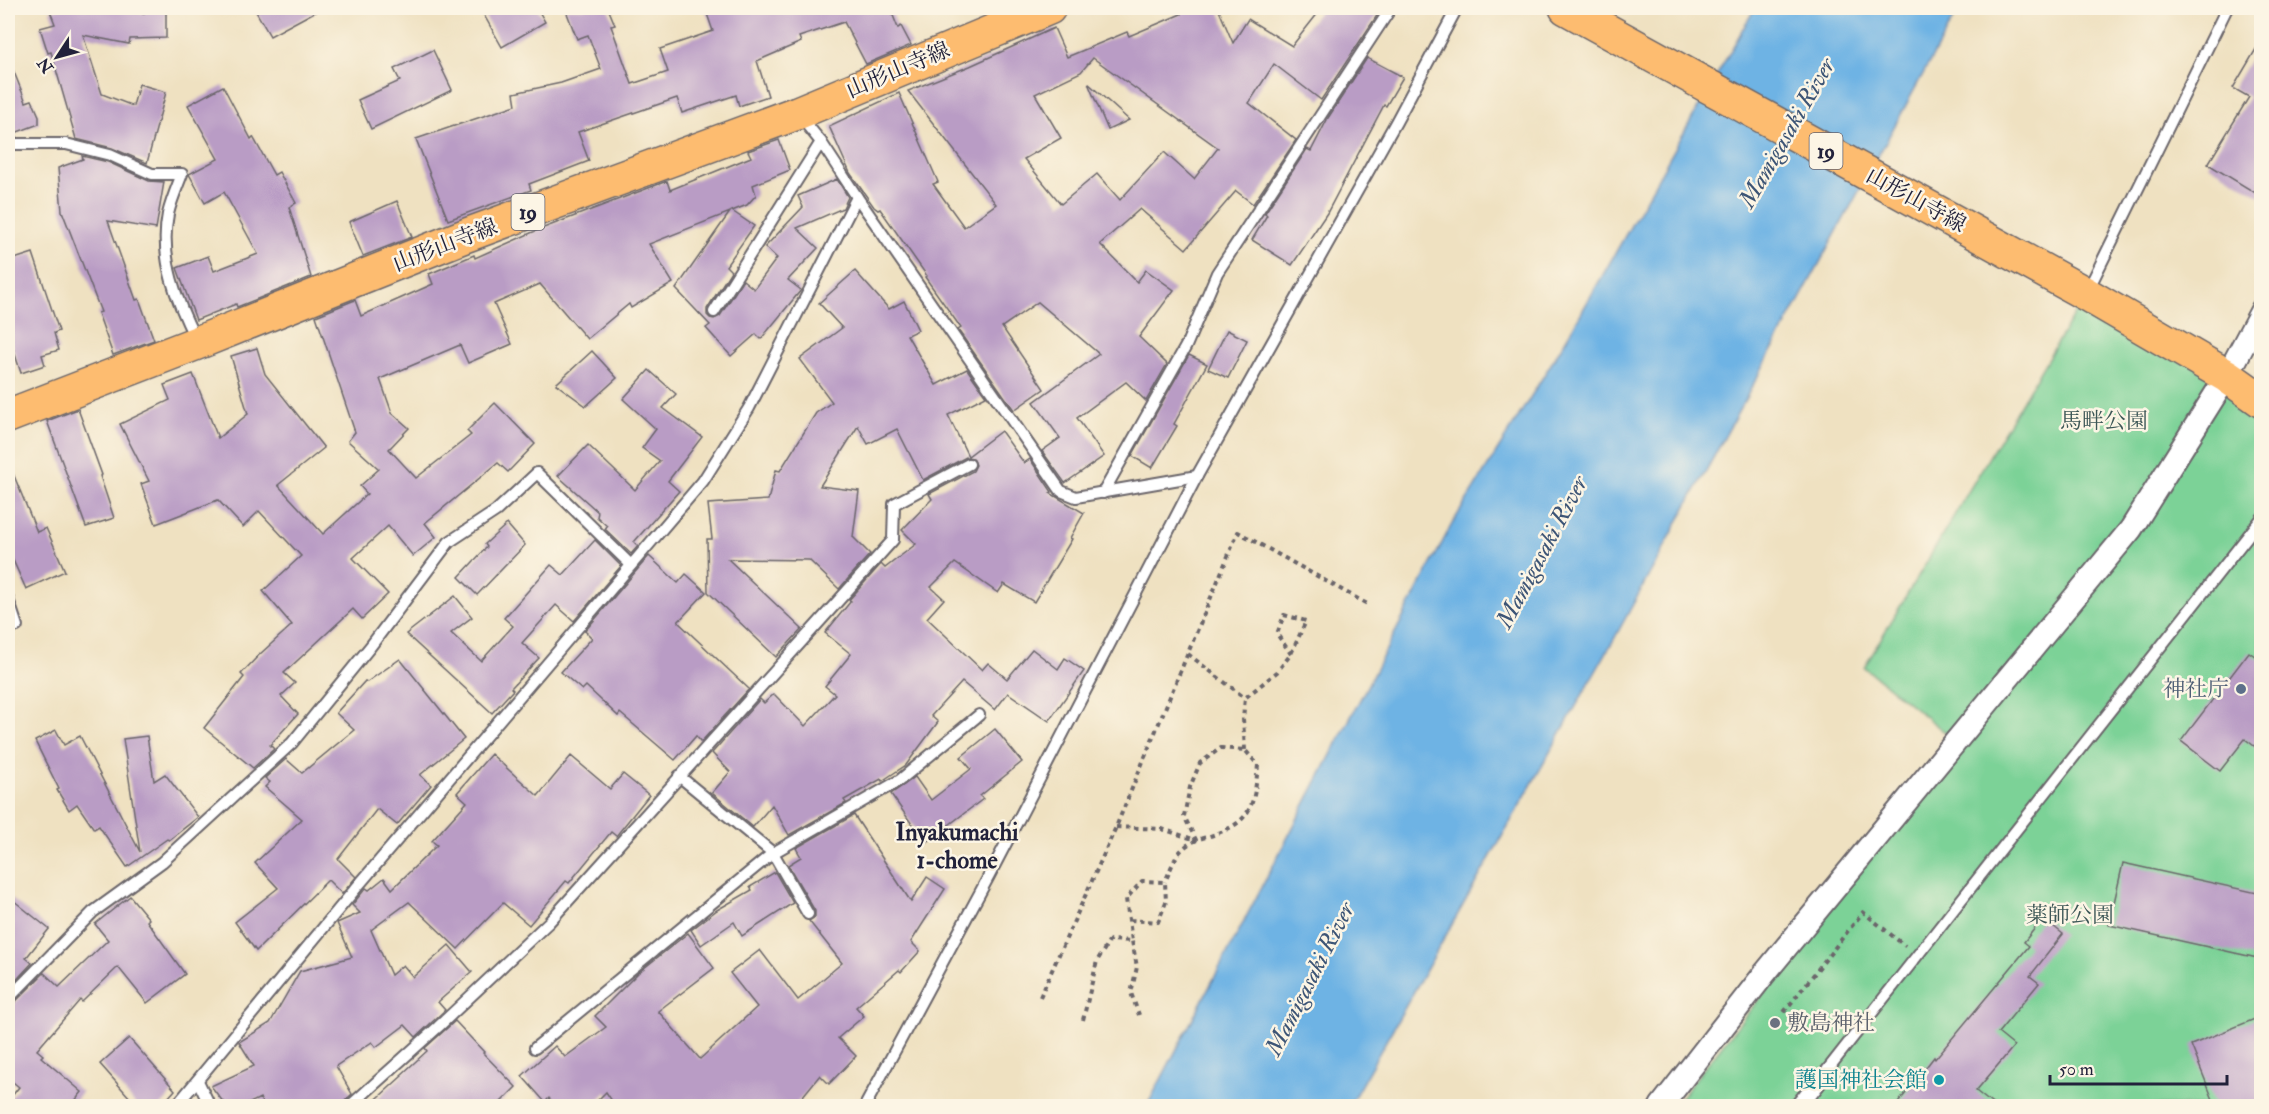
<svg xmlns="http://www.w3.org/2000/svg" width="2269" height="1114" font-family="'IM FELL Double Pica','Noto Serif JP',serif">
<rect width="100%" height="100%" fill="#fcf5e5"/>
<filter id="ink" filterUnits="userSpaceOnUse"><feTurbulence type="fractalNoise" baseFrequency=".0167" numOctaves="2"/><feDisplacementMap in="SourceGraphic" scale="12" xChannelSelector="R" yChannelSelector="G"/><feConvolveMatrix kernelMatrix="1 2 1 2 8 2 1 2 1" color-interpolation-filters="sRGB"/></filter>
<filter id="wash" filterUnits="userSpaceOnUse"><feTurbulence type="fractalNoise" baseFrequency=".008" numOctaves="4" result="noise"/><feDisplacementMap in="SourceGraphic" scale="24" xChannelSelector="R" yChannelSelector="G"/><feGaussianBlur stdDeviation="1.35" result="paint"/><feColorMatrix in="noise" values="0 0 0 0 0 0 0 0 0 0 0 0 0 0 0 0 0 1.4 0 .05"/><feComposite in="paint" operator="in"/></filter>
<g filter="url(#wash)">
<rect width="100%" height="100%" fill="#efe1c1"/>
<path fill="#7cd297" stroke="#4f7a69" stroke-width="1.5" d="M2086 294 2261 401V1106H1674L2105 563 1956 741 1864 667Z"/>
<path fill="#6eb3e4" stroke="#486a90" stroke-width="1.5" d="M1755 8H1959L1613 641 1349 1106H1147L1452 524 1564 343Z"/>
<g id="blocks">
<g fill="#b99cc5" fill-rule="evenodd">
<path d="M60 8H114L144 13V8H166V38L130 39 129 44 83 35 102 94 133 106 139 84 166 92 147 163 112 148 76 139 51 52 48 53 40 28 55 24 50 11Z"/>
<path d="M254 8H322L270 36Z"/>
<path d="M480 8H537L545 22 502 47Z"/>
<path d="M565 8H608L615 25 611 26 632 84 668 72 660 49 713 31 705 8H890L898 28 901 26 911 45 866 64 844 22 799 37 801 42 757 61 768 96 739 106 736 95 682 113 677 98 578 132 589 161 529 184 531 190 448 220 416 139 516 105 514 93 561 83 601 69 588 35 577 39Z"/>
<path d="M1178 8H1218L1233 43 1248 19 1292 46 1322 8H1382L1321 100 1274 64 1249 103 1296 140 1253 204 1236 191 1186 249 1140 209 1100 244 1137 282 1146 270 1174 290 1139 337 1167 364 1146 401 1126 382 1077 418 1104 456 1065 483 1042 451 1060 438 1034 402 1099 354 1038 302 1002 327 1044 389 1014 410 958 330 961 328 925 277 927 276 880 209 878 210 874 207 850 173 829 126 899 93 938 182 933 184 964 227 996 204 908 91 970 66 1054 28 1067 57 1127 32 1129 36 1181 14ZM1093 58 1218 148 1194 179 1164 152 1120 200 1097 174 1061 204 1024 159 1061 138 1035 94 1081 72Z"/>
<path d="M2262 39V197L2208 164 2249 97 2233 88Z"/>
<path d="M433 50 452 90 371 129 358 100 400 81 394 69Z"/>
<path d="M8 57 26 102 32 100 39 116V124L12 134 8 123Z"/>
<path d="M1367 58 1403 77 1386 106 1384 105 1327 213 1292 265 1252 240 1267 215 1265 213 1307 149 1311 151 1328 118Z"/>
<path d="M1088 83 1129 120 1108 130Z"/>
<path d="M223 86 251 139 253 137 274 175 279 172 296 203 289 207 311 277 237 307 236 304 196 320 177 268 208 256 214 271 258 254 224 192 205 203 189 174 218 159 188 105Z"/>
<path d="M779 140 790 170 753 185 756 195 747 205 732 211 754 226 726 266 731 271 707 309V315L710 318 714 319 720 316 743 280 754 289 777 258 765 247 803 207 798 196 837 179 848 197 843 208 797 228 818 248 788 280 801 290 761 339 756 334 731 356 706 328 710 325 676 289 730 212 649 244 673 283 631 308 629 304 587 339 540 284 494 304 512 344 468 363 460 345 380 379 392 413 409 428 389 449 416 478 471 435 467 431 495 403 535 444 508 472 498 463 425 523 436 537 413 556 388 526 353 558 388 594 362 619 353 609 284 673 295 683 281 696 298 714 270 745 274 749 253 768 204 728 244 677 241 674 259 655 292 625 263 591 301 556 259 511 243 527 218 500 156 524 141 484 149 481 120 424 170 400 164 385 193 374 218 438 248 414 231 356 257 348 265 374 324 448 278 485 323 534 367 494 360 486 379 469 348 441 355 432 316 316 355 300 361 316 433 284 429 274 474 255 475 258 533 232 667 181 670 190 751 157 748 151Z"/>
<path d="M82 156 108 162 149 181 164 182 156 229 108 221 136 300 139 299 154 340 113 355 98 313 101 312 62 211 58 168 83 159Z"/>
<path d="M397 201 412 237 363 256 349 222Z"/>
<path d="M33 253 59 331 54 333 59 350 42 355 45 365 21 373 8 333V261Z"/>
<path d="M855 271 889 309 904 301 918 330 907 335 936 385 967 369 986 396 948 415 968 456 1001 431 1024 463 1030 459 1052 492 1050 493 1084 513 1070 538 1072 539 1034 602 1004 584 998 593 955 563 931 587 944 599 927 618 982 670 988 663 1007 679 1032 649 1058 669 1065 658 1084 671 1049 721 1008 693 995 710 962 682 931 716 938 722 906 765 882 781 881 779 844 800 846 803 789 835 772 805 753 827 712 793 730 772 712 753 760 699 764 703 774 694 805 726 835 694 825 686 851 654 825 633 851 601 849 600 881 564 885 568 916 544 902 530 932 499 929 494 973 471 976 465 973 458 966 457 923 480 897 429 868 444 858 426 820 486 859 491 853 537 870 554 839 589 809 560 728 559 802 629 776 657 708 592 707 539H712L708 504 768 500 776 470 780 471 816 413 832 402 800 359 842 328 819 303Z"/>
<path d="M1227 330 1247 340 1228 378 1208 369Z"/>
<path d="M592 351 617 378 586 406 556 384Z"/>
<path d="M1189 355 1207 364 1174 424 1177 426 1152 468 1132 456Z"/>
<path d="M649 370 676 394 663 408 702 437 668 481 679 491 634 542 638 546 631 554 605 529 607 526 597 517 598 512 558 476 588 445 635 490 660 461 642 448 656 429 623 399Z"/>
<path d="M78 409 102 475 100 476 114 518 86 527 47 421Z"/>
<path d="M8 461 37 532 46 528 65 571 26 589 8 549Z"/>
<path d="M507 524 525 545 477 595 459 577 487 547 485 544Z"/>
<path d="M595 540 621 566 574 621 556 605 522 643 539 658 511 688 513 690 492 713 406 634 455 596 472 617 451 633 481 661 513 626 504 618 551 565 563 575Z"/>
<path d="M649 556 678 583 686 574 706 592 678 622 749 689 701 742 696 736 675 760 620 713 618 716 586 686 582 690 561 672 592 638 585 631Z"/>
<path d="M2249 652 2262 661V752L2245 739 2220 771 2181 741Z"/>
<path d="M400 659 464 739 420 775 431 785 397 825 377 809 338 859 356 877 342 894 328 880 256 951 235 922 278 888 255 863 302 819 265 787 270 782 265 778 286 759 302 773 354 730 336 713 365 681 367 682Z"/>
<path d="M995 729 1022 762 980 796 983 799 925 843 891 794 915 777 931 800 971 769 961 757Z"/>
<path d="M56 730 64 745 80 736 140 852 123 739 147 736 154 781 165 774 198 817 169 840 167 839 127 867 99 826 94 829 77 804 69 810 57 790 59 789 35 741Z"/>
<path d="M491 754 538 796 571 756 610 789 623 774 649 795 616 836 611 832 569 883 566 881 529 925 503 903 458 949 409 902 371 930 391 975 403 965 413 977 449 945 472 972 438 1002 445 1010 416 1037 405 1025 376 1047 372 1042 336 1066 352 1094 345 1101 343 1107H264L260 1098 242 1107H227L211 1086 254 1066 239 1042 270 1023 300 971 352 957 337 923 360 913 352 905 366 888 369 890 384 878 392 889 437 845 432 841 467 802 457 793Z"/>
<path d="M854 815 911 902 927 877 945 889 911 942 920 951 901 972 899 970 856 1007 864 1016 838 1038 856 1056 829 1084 820 1075 794 1107H616L606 1092 591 1107H557L549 1098 545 1102 522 1076 555 1046 565 1057 606 1027 595 1016 638 973 688 933 714 968 658 1011 700 1059 757 1007 730 973 760 950 798 1000 842 963 809 921 815 917V911L788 865 801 857 796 848Z"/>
<path d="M2123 863 2262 894V959L2109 925Z"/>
<path d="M775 872 793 903 742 936 734 922 701 945 691 930 717 910 752 890 750 887Z"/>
<path d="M8 896 49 929 26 958 32 963 8 989Z"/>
<path d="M130 896 149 919 147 921 185 974 147 1003 118 967 82 1002 80 1000 37 1050 43 1055 41 1057 82 1092 70 1107H8V1101L19 1087 8 1078V1006L13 1004 44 973 59 987 108 940 95 924Z"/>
<path d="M2043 918 2063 934 2030 976 2039 983 1998 1033 2014 1046 1976 1091 1996 1107H1895L1934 1057 1935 1059 2029 946 2024 942Z"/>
<path d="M2262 1016V1107H2216L2191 1045Z"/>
<path d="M455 1021 484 1052 483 1053 516 1087 496 1107H368L402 1076 401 1075 427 1051 425 1048Z"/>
<path d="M129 1038 175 1090 160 1107H138L100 1064Z"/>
</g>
</g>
</g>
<g filter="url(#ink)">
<use href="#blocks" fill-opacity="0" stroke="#6a656a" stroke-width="1.5"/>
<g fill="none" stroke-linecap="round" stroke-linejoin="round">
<g stroke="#6a656a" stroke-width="14">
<g id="service">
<path d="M799 115 821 142 857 197 1061 491 1076 497 1197 476"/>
<path d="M8 144H66L110 155 152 174H182C177 187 171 201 168 214 159 258 177 302 196 340"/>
<path d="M2088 290 2227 8"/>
<path d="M714 312 821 142"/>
<path d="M1103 493 1186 346 1217 273 1391 8"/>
<path d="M8 599 17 626"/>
<path d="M679 776 773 853 808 914"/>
<path d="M8 999 93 912 162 862 292 743 370 647 449 542 496 511 537 473 631 565"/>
<path d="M535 1048 773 853 900 780 979 715"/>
<path d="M1820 1079 2262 518"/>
<path d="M198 1081 210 1106"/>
<path d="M176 1106 357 887 703 481 749 408 857 197"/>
<path d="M350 1106 438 1027 549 922 893 540 894 504 969 464"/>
<path d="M865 1106 989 876 1197 476 1396 122 1457 8"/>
</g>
</g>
<g stroke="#6a656a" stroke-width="20">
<path id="pedestrian" d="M1799 1106 1820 1079"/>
</g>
<g stroke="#6a656a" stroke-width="26">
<path id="minor" d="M1661 1106 1765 973 2131 529 2227 376 2262 310"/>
</g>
<g stroke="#6a656a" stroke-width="36">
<g id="primary">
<path d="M1566 8 2086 294 2227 376 2262 401"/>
<path d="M8 416 197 343 467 235 797 113 1049 8"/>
</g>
</g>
<g stroke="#6a656a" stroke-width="4" stroke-dasharray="4.5 4.5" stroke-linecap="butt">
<path d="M1188 654 1245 698"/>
<path d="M1245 750 1243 719 1245 698 1277 672 1291 654 1306 621 1284 615 1277 634 1291 654"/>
<path d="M1116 827 1162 829 1196 840 1184 816 1190 787 1200 763 1221 748 1245 750 1258 765C1254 807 1252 823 1207 837 1197 839 1186 844 1179 853 1173 861 1169 873 1165 882"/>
<path d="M1130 920 1158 922 1166 902 1165 882 1142 881 1126 899 1132 941"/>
<path d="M1040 997 1116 827 1238 532 1369 605"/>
<path d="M1784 1012 1863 912 1905 946"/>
<path d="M1083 1020 1097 961 1110 940 1132 941 1137 967 1131 993 1139 1015"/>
</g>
<use href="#service" stroke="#fff" stroke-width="10"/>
<use href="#pedestrian" stroke="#fff" stroke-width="16"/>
<use href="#minor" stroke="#fff" stroke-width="22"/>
<use href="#primary" stroke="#fdbc70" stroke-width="33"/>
</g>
</g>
<circle fill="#5c6f8a" stroke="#fcf5e5" stroke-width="2" cx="2241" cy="689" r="6"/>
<circle fill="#6b7280" stroke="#fcf5e5" stroke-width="2" cx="1775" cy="1023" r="6"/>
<circle fill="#0f9aa8" stroke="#fcf5e5" stroke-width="2" cx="1939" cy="1080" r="6"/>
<g text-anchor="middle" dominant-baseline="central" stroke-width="5" stroke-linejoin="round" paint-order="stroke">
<g fill="#fcf5e5" stroke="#63616e" stroke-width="1.5">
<rect x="1809.5" y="133" width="33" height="36" rx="4.5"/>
<rect x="511.5" y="194" width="33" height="36" rx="4.5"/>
</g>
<g font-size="21" font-weight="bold" fill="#22223b">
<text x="1826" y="151">19</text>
<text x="528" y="212">19</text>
</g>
<g font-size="22" fill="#22223b" stroke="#fcf5e5">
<text transform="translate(898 70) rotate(-23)">山形山寺線</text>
<text transform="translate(1916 200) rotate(29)">山形山寺線</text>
<text transform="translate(445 245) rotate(-21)">山形山寺線</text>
</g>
<g font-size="22" fill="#3d5757" stroke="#fcf5e5">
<text x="2104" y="421">馬畔公園</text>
<text x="2070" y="915">薬師公園</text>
</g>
<g font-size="22" fill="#4e5e75" stroke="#fcf5e5" text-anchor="end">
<text x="2229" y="689">神社庁</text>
</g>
<g font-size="22" fill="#5b616d" stroke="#fcf5e5" text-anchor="start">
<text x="1787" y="1023">敷島神社</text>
</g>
<g font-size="22" fill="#0d838f" stroke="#fcf5e5" text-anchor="end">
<text x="1927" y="1080">護国神社会館</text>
</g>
<g font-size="24" font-style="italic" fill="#3d5576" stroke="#fcf5e5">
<text transform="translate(1787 133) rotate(-60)">Mamigasaki River</text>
<text transform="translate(1542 552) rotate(-62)">Mamigasaki River</text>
<text transform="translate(1310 979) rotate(-63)">Mamigasaki River</text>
</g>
<g font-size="24" font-weight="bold" fill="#22223b" stroke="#fcf5e5">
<text x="957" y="832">Inyakumachi<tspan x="957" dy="28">1-chome</tspan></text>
</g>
</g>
<rect width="2269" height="1114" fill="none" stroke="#fcf5e5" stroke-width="30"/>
<g transform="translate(57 57) rotate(234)" stroke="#fcf5e5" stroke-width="4.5" paint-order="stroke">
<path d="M0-4.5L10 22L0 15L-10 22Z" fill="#22223b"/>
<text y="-9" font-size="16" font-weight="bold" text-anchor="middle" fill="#22223b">N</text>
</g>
<path d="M2050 1075v9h177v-9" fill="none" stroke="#22223b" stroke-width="3"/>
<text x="2059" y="1075" font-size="18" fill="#22223b" stroke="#fcf5e5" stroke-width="4.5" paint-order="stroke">50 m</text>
</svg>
